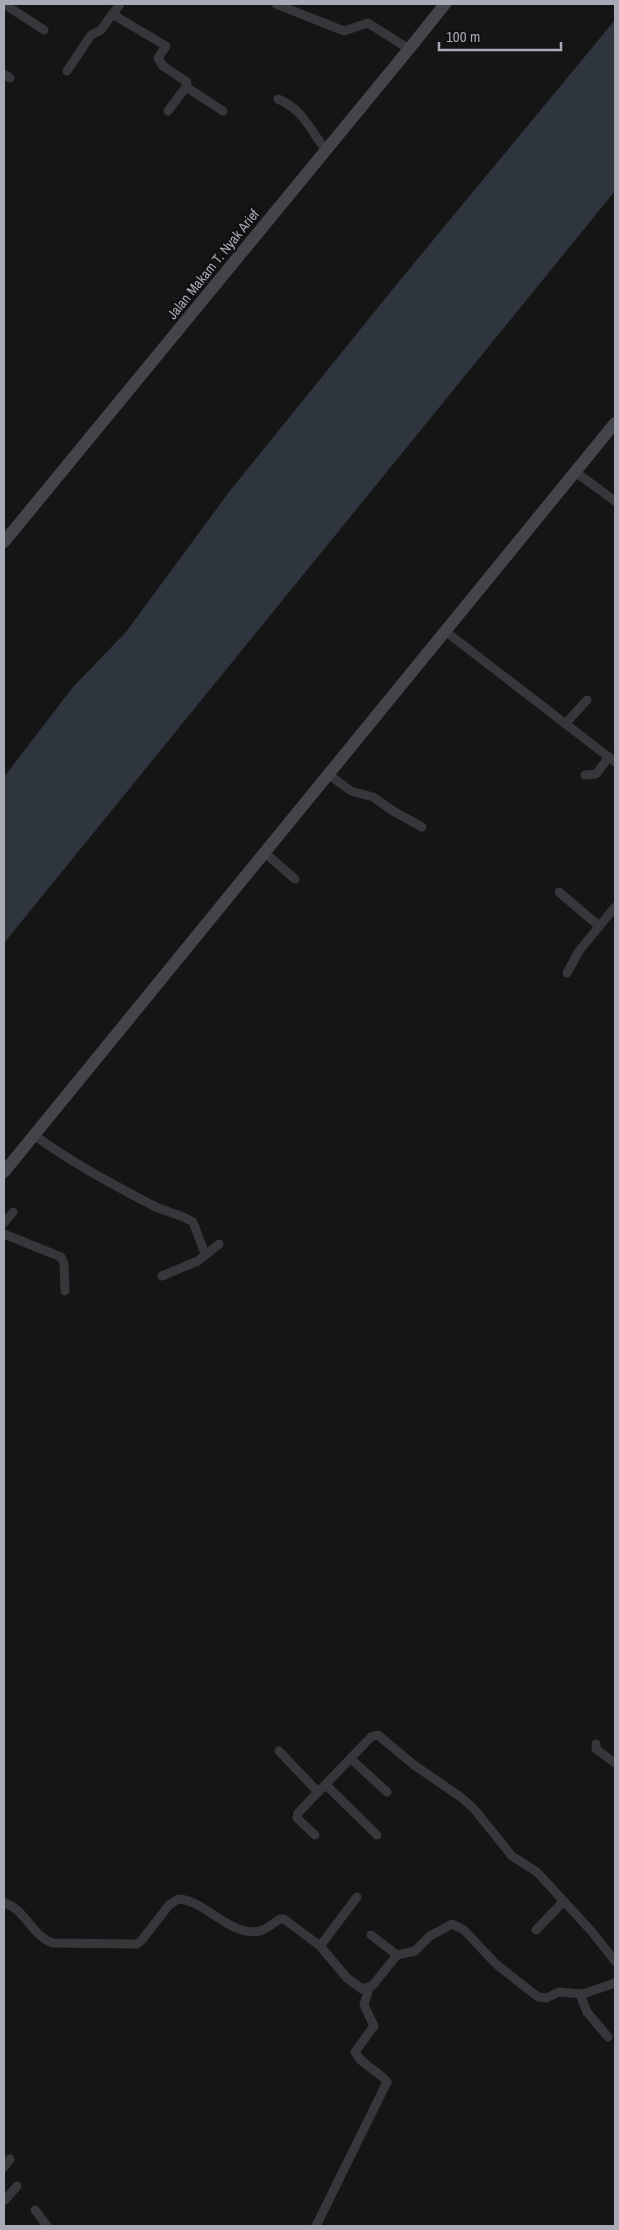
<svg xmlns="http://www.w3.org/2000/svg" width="619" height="2230" font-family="'Archivo Narrow',sans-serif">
<rect width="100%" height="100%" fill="#151516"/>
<path fill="#2f353e" d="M615 20V191L4 943V777L73 687 126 632 229 492 401 279Z"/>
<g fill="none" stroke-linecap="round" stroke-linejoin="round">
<g stroke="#36363b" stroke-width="9">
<path d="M4 4 44 30"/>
<path d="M276 4 344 31 368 23 409 49"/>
<path d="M112 14 166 46 158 58 163 66 187 82 186 87 168 111"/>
<path d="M67 71 91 35 101 30 120 4"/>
<path d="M4 74 10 78"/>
<path d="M186 87 223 111"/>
<path d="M278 99C304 110 309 129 326 150"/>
<path d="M574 471 615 501"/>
<path d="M445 631 615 762"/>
<path d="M565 724 587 700"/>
<path d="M328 774 351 791 373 797 393 811 422 827"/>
<path d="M585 775 596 774 609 757"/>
<path d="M265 853 295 879"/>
<path d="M559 892 599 926"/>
<path d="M567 973 579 951 615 907"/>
<path d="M34 1135C71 1162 110 1183 150 1204 164 1212 179 1213 193 1222L205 1254"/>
<path d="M4 1223 13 1212"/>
<path d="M4 1234 61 1257 64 1264 65 1291"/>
<path d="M162 1276 198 1261 219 1244"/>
<path d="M596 1744V1749L615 1763"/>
<path d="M279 1751 318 1792"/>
<path d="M351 1759 387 1792"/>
<path d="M326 1785 377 1835"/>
<path d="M315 1835 297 1818 298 1813 371 1737 378 1735 414 1765 462 1798 474 1809 512 1856 537 1872 593 1933 615 1961"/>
<path d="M4 1903C25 1908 32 1937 53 1943L137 1944 142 1940 169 1905 178 1899C206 1900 229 1937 260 1931 268 1929 274 1922 280 1919H284L320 1946 347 1978 362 1989 373 1985 397 1955 415 1951 430 1936 452 1924 464 1930 496 1964 538 1997 546 1998 559 1992 583 1994 615 1983"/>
<path d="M536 1930 564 1901"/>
<path d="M371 1935 397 1955"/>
<path d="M320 1946 357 1897"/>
<path d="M580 1994 587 2012 608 2037"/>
<path d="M4 2167 10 2159"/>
<path d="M4 2201 17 2186"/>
<path d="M35 2210 47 2226"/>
<path d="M316 2226 387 2082C378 2070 362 2066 355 2052L374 2026 364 2005 369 1988"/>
</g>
<g stroke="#44454b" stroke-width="12">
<path d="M4 542 409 49 445 4"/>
<path d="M4 1172 615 423"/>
</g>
</g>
<g text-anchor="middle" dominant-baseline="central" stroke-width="4.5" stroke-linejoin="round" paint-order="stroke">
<g font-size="14" fill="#a8aab5" stroke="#101011">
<text transform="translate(213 264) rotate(-51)">Jalan Makam T. Nyak Arief</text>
</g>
</g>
<rect width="619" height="2230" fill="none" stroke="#a8aab5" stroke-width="10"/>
<path d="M439 42v8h122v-8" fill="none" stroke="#a8aab5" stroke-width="2.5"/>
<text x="446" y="42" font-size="15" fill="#a8aab5" stroke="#101011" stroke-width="4" paint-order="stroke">100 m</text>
</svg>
